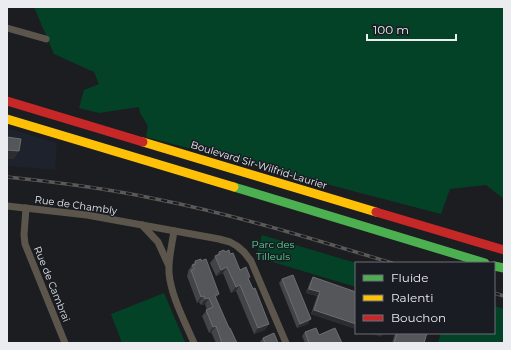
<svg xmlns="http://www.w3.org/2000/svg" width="511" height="350" font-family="Montserrat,sans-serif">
<rect width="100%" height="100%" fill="#1b1d20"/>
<path fill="#1e222d" d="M7 128 57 143 55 170 7 166Z"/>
<g fill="#044228">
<path d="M34 7H504V199L486 185 450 189 441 214 146 137 148 126 140 113 139 107 99 113 79 108 84 90 99 84 94 72 54 54Z"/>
<path d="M262 235 356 263V287L256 257Z"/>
<path d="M164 293 185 342 122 343 111 314Z"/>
<path d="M494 306 504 309V343H438L441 333H494Z"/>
</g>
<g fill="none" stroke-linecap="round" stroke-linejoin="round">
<g stroke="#5b554c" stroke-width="7">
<path d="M7 28 46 39"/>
<path d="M7 206 87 215 219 239 230 242 237 246 244 252 251 261 286 343"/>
<path d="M26 208 24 235 25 244 65 343"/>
<path d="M142 225 158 242 168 264"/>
<path d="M174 231C172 245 168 259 169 273 171 296 185 322 194 343"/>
</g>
<g stroke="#4caf50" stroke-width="9">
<path d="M234 187 485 263"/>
<path d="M494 266 504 268"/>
</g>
<g stroke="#ffc107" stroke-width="9">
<path d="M7 119 234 187"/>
<path d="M143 142 376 212"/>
</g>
<g stroke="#c62828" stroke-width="9">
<path d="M7 101 143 142"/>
<path d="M376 212 504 250"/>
</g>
<g stroke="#5c5855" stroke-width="3.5">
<g id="rail">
<path d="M7 177C55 182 104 188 151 198 233 214 313 239 392 263"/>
<path d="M494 293 504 296"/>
</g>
</g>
<use href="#rail" stroke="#191c22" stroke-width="2" stroke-dasharray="6" stroke-linecap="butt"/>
</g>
<g fill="#424447">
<path d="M219 252H225L230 254 240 270 249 279 269 324 265 330 254 334 236 291 231 293 223 273 216 276 210 263Z"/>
<path d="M195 261 216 299 229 328 237 343H216L211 332 209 333 202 316 207 310 205 304 201 305 199 302 197 303 187 276 188 273V271Z"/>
<path d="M313 277 356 292V329L311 314 317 296 306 293 310 282Z"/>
<path d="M282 279 308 324 297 328 279 283Z"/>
<path d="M305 332 319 335 342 343H305L302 336Z"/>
<path d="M395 333H427L424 343H392Z"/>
<path d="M263 338 278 343H259Z"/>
</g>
<g fill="#2b2d30">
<path d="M7 150 19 151 14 159H7Z"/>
<path d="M227 267 223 273 216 276 221 270Z"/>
<path d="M240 285 236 291 231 293 236 287Z"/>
<path d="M309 289 320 292 317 296 306 293Z"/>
<path d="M219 294 215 300 210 302 215 296Z"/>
<path d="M204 296 199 302 197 303 201 297Z"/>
<path d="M209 298 205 304 201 305 205 299Z"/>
<path d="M314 310 356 324V329L311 314Z"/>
<path d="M311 319 308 324 297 328 300 324Z"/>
<path d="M269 324 265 330 254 334 258 328Z"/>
<path d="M216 326 211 332 209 333 213 327Z"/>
<path d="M369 333H384L381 337Z"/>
</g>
<g fill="#545659" stroke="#6b6d71">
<path d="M7 137 21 139 19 151 7 150Z"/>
<path d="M224 250 225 252 229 250 230 254 233 253 240 270 246 267 250 277 248 278 253 289 255 288 269 324 258 328 240 285 236 287 227 267 221 270 215 256 220 254 219 252Z"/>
<path d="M201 259V261L206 259 219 294 215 296 229 328H230L237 343H222L216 326 213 327 206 310 213 307 209 298 205 299 204 296 201 297 191 270 194 269 192 265 196 264 195 261Z"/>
<path d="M293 275 311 319 300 324 282 279Z"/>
<path d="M313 277 356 292V324L314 310 320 292 309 289Z"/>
<path d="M316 328 319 335 335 328 342 343H309L305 332Z"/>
<path d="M274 333 278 343H265L263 338Z"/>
<path d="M397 333H427L424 343H394Z"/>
</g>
<g text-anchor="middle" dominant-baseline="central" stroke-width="3" stroke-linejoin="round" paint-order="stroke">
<g font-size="10" fill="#eaecf0" stroke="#191c22">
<text transform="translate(259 165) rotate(17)">Boulevard Sir-Wilfrid-Laurier</text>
<text transform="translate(76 205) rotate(8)">Rue de Chambly</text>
<text transform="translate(52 284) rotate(68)">Rue de Cambrai</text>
</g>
<g font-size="10" fill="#5ada96" stroke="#191c22">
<text x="273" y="244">Parc des<tspan x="273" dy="12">Tilleuls</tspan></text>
</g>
</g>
<rect width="511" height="350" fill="none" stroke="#eaecf0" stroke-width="16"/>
<rect x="355" y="262" width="140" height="72" fill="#191c22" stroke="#6d6f74"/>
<rect x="363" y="275" width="20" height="6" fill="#4caf50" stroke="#6d6f74"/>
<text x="391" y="282" font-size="12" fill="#eaecf0">Fluide</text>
<rect x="363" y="295" width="20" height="6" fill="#ffc107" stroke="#6d6f74"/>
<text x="391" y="302" font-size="12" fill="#eaecf0">Ralenti</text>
<rect x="363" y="315" width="20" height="6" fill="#c62828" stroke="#6d6f74"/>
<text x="391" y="322" font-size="12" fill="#eaecf0">Bouchon</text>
<path d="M367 34v6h89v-6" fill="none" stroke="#eaecf0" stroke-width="2"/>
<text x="373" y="34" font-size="12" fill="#eaecf0" stroke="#191c22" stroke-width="3" paint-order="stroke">100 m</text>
</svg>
